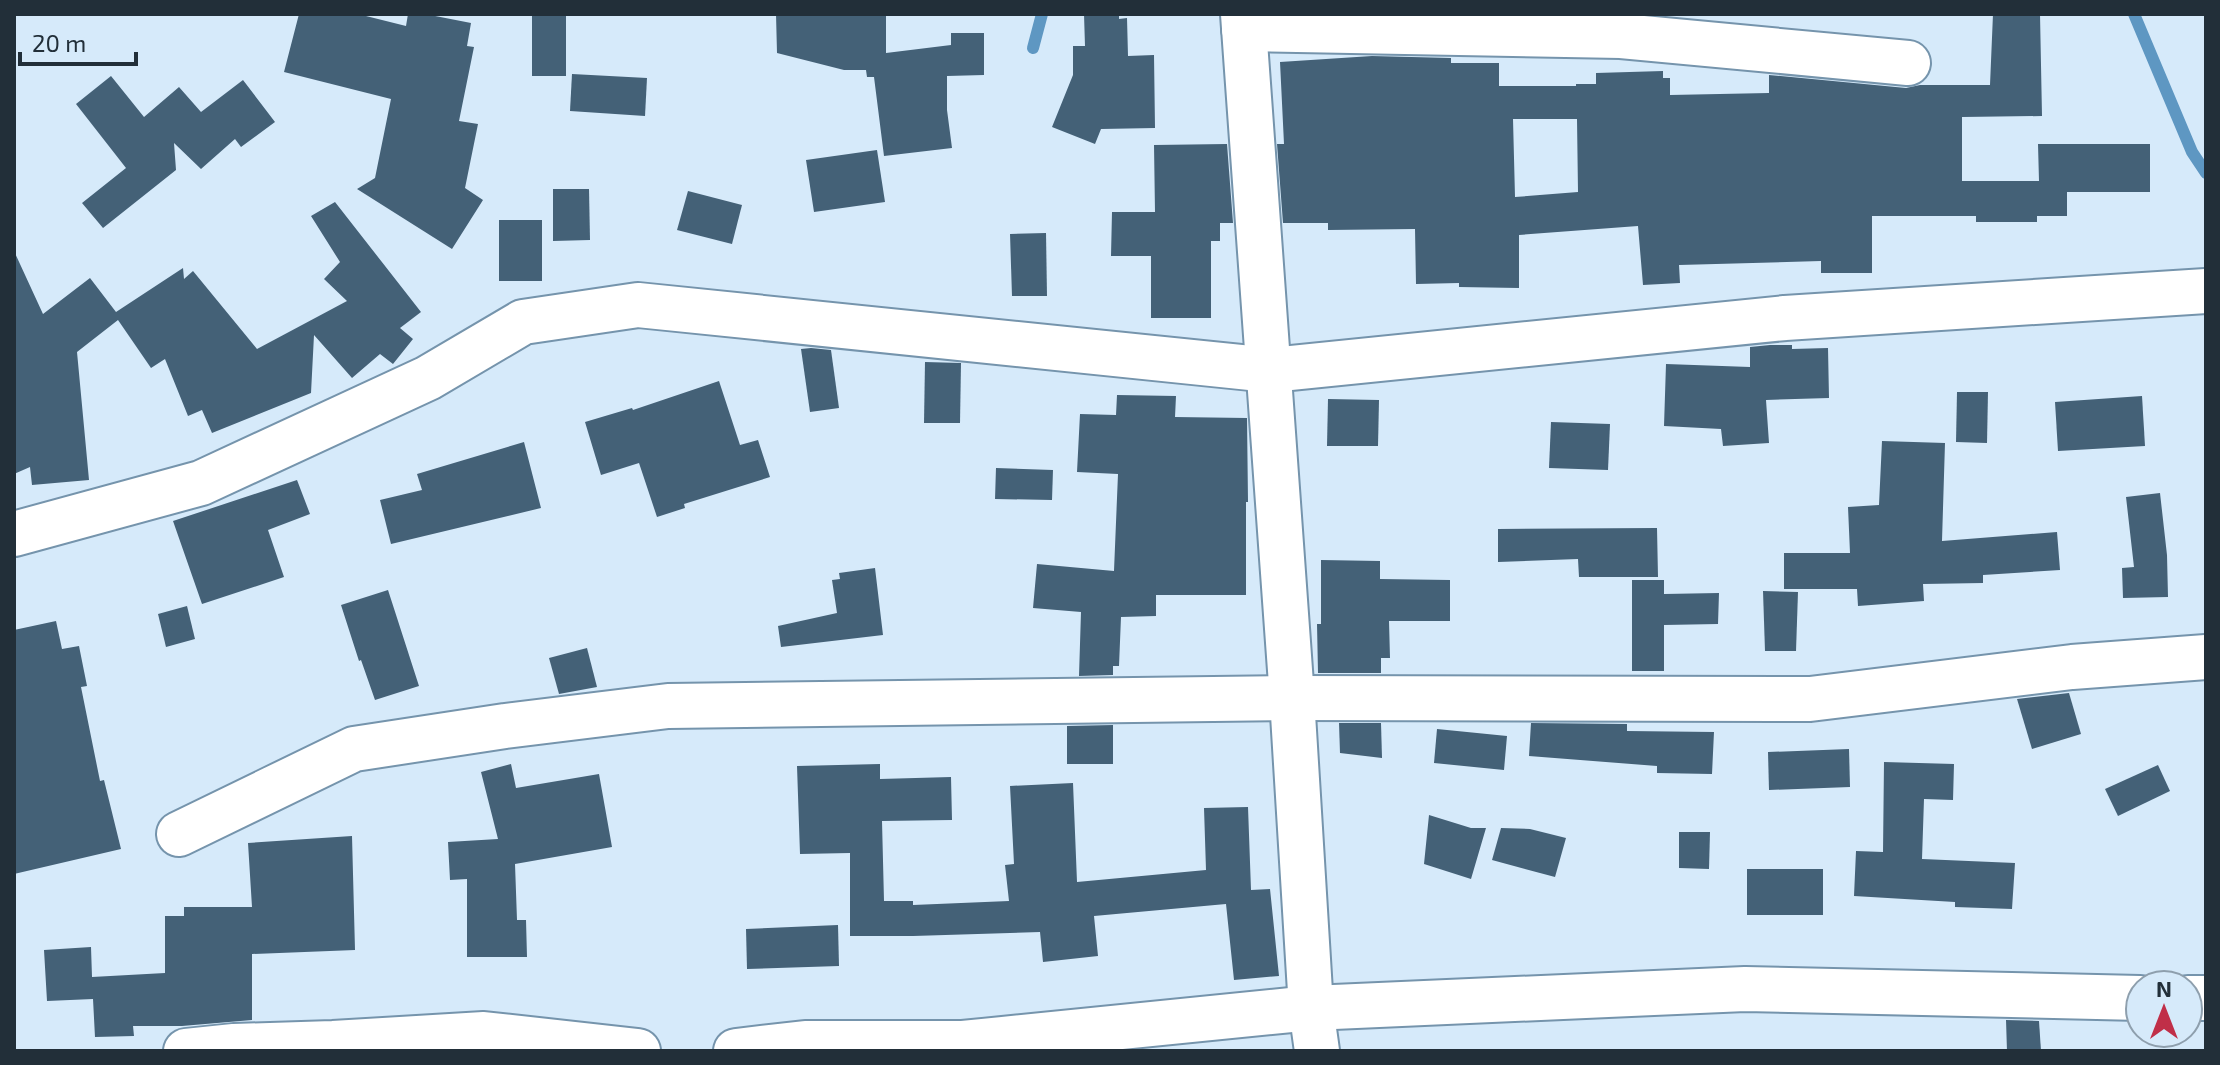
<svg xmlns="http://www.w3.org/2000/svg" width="2220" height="1065" font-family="'Exo 2',sans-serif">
<rect width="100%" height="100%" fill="#d6eafa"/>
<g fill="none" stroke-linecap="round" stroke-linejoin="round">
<g stroke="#5e97c2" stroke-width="12">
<path d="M2134 14 2192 152 2206 173"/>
<path d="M1033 48 1042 14"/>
</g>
</g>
<g fill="#446177" fill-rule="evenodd">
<path d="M299 14H358L406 26 408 14H425L471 23 467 46 474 47 459 121 478 124 465 188 483 200 452 249 357 189 375 178 391 99 284 72Z"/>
<rect x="532" y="14" width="34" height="62"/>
<path d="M776 14H886V53L951 45V33H984V75L947 76V110L952 148 884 156 874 77H867L866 70H844L777 53Z"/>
<path d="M1084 14H1119V19L1127 18 1128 56 1154 55 1155 128 1101 129 1095 144 1052 127 1073 75V46H1085Z"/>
<path d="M1993 14H2040L2042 116 1962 117V181H2039L2038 144H2150V192H2067V216H2037V222H1976V216H1872V273H1821V261L1679 265 1680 283 1643 285 1638 226 1519 235V288L1459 287V283L1416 284 1415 229 1328 230V223H1283L1277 144H1284L1280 62 1372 56 1451 58V63H1499V86H1576V84H1596V73L1663 71V78H1670V95L1769 93V75L1906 88 1920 85H1990ZM1513 119H1577L1578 192 1515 197Z"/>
<path d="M572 74 647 78 645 116 570 111Z"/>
<path d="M111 76 144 117 179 87 201 112 243 80 275 122 241 147 235 139 201 169 174 143 176 170 103 228 82 203 126 168 76 104Z"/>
<path d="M1227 144 1233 223H1220V241H1211V318H1151V256H1111L1112 212H1155L1154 145Z"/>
<path d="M877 150 885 202 814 212 806 160Z"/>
<path d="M553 189H589L590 240 553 241Z"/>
<path d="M688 191 742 205 732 244 677 230Z"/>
<path d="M335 202 421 312 400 328 413 339 393 364 380 354 352 378 314 335 311 393 212 433 202 410 188 416 165 359 151 368 118 320 77 352 89 480 32 485 30 467 14 474V251L43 314 90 278 116 312 183 268 184 279 193 271 257 349 347 301 324 279 340 262 311 216Z"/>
<rect x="499" y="220" width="43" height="61"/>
<path d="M1046 233 1047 296H1012L1010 234Z"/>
<path d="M1770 345H1792V349L1828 348 1829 398 1766 400 1769 443 1723 446 1721 429 1664 426 1666 364 1750 367V347Z"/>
<path d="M811 348 831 350 839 408 810 412 801 349Z"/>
<path d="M925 362 961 363 960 423H924Z"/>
<path d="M719 381 740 445 758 440 770 477 684 504 685 508 657 517 639 463 601 475 585 422 632 408 633 410Z"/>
<path d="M1957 392H1988L1987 443 1956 442Z"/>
<path d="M1117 395 1176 396 1175 417 1247 418 1248 502H1246V595H1156V616L1121 617 1119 666H1113V675L1079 676 1081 612 1033 608 1037 564 1114 571 1118 474 1077 472 1080 414 1116 415Z"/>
<path d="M2142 396 2145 446 2058 451 2055 402Z"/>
<path d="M1328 399 1379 400 1378 446H1327Z"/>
<path d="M1551 422 1610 424 1608 470 1549 468Z"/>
<path d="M1882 441 1945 443 1942 541 2057 532 2060 570 1983 575V583L1923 584 1924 601 1858 606 1857 589H1784V553H1850L1848 507 1879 505Z"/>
<path d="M524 442 541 508 391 544 380 500 422 490 417 474Z"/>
<path d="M996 468 1053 470 1052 500 995 499Z"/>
<path d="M297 480 310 514 268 530 284 577 202 604 173 521Z"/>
<path d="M2160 493 2167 555 2168 597 2123 598 2122 568 2134 567 2126 497Z"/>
<path d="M1657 528 1658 577H1579L1578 559 1498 562V529Z"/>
<path d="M1321 560 1380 561V579L1450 580V621H1389L1390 658H1381V673H1318L1317 624H1321Z"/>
<path d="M875 568 883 635 781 647 778 626 837 613 832 580 840 579 839 573Z"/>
<path d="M1632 580H1664V594L1719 593 1718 624 1664 625V671H1632Z"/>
<path d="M388 590 419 686 375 700 361 660 359 661 341 605Z"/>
<path d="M1763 591 1798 592 1796 651H1765Z"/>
<path d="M187 606 195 639 166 647 158 614Z"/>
<path d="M56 621 62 649 79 646 87 686 81 687 100 781 104 780 121 849 14 874V630Z"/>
<path d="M587 648 597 687 559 694 549 658Z"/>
<path d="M2069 693 2081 734 2032 749 2017 699Z"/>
<path d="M1339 723H1381L1382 758 1340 753Z"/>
<path d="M1531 723 1627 724V731L1714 732 1712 774 1657 773V766L1529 756Z"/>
<path d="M1113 725V764H1067V726Z"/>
<path d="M1437 729 1507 736 1504 770 1434 763Z"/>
<path d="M1849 749 1850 787 1769 790 1768 752Z"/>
<path d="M1884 762 1954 764 1953 800 1924 799 1922 859 2015 863 2012 909 1955 907V902L1854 896 1856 851 1883 852Z"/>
<path d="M511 764 516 788 599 774 612 847 515 864 517 920H526L527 957H467V879L450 880 448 842 498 839 481 772Z"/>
<path d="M880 764V779L951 777 952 820 882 821 884 901H913V905L1009 901 1005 865 1014 864 1010 786 1073 783 1077 882 1206 870 1204 808 1248 807 1251 890 1270 889 1279 976 1234 980 1226 904 1094 916 1098 956 1043 962 1040 932 913 936H850V853L800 854 797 766Z"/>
<path d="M2158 765 2170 791 2118 816 2105 789Z"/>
<path d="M1429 815 1471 828H1486L1471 879 1424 864Z"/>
<path d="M1501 828 1530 829 1566 838 1555 877 1492 860Z"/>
<path d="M1679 832H1710L1709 869 1679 868Z"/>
<path d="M352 836 355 950 252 954V1020L182 1026H133L134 1036 95 1037 93 999 47 1001 44 950 91 947 92 977 165 973V916H184V907H252L248 843Z"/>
<rect x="1747" y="869" width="76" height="46"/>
<path d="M838 925 839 966 747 969 746 929Z"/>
<path d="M2006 1020 2039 1021 2041 1051H2007Z"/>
</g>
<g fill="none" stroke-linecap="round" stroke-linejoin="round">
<g stroke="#7594ac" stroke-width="48">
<g id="minor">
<path d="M1243 14 1292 698 1311 1008 1317 1051"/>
<path d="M1244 29 1621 36 1908 63"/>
<path d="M14 534 201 483 428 378 523 322 638 305 1270 370 1785 318 2206 291"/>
<path d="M179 834 354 749 505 726 668 706 1292 698 1810 699 2072 667 2206 657"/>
<path d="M2188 998H2206"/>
<path d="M186 1051 234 1046 333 1043 484 1034 638 1051"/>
<path d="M736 1051 805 1043H963L1311 1008 1745 989 2140 998"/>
</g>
</g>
<use href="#minor" stroke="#fff" stroke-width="44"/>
</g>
<rect width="2220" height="1065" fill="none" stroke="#222f39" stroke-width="32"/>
<g transform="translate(2164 1009)"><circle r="38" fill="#d6eafa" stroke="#8e9fad" stroke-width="2"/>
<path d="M0-6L14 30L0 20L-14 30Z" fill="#c02f48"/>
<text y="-12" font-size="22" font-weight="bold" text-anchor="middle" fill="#222f39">N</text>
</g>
<path d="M20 52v12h116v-12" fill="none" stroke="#222f39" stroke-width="4"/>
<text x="32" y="52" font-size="24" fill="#222f39" stroke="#d6eafa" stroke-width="6" paint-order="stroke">20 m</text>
</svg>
